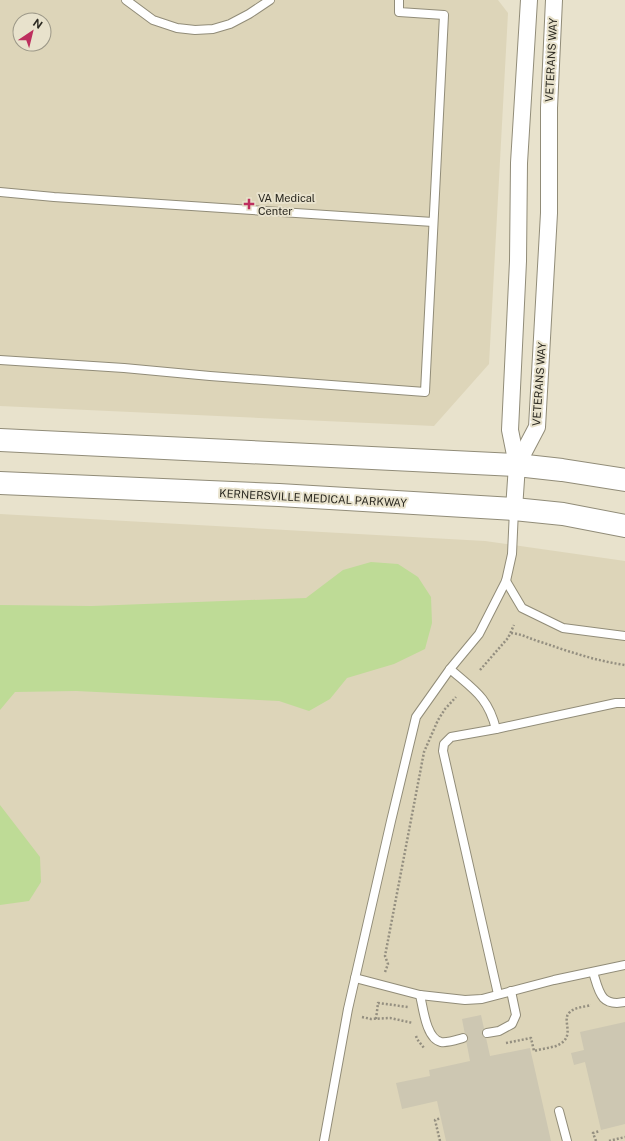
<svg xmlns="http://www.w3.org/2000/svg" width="625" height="1141" font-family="'Public Sans',sans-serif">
<rect width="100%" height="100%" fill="#e8e2cc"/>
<g fill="#ddd5b9" fill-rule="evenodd">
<path d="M0 0H498L508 13 489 364 434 426 0 406ZM20 20H44V44H20Z"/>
<path d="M0 514 485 541 625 561V1141H0Z"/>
</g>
<g fill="#bedb96">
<path d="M371 562 398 564 418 577 431 597 432 623 425 649 394 664 347 678 330 699 309 711 279 701 76 691 15 692 0 710V605L92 606 306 598 343 570Z"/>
<path d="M0 805 40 857 41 882 29 901 0 905Z"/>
</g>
<g fill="#cdc7b2">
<path d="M481 1015 490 1056 530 1048 551 1141H446L437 1101 402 1109 396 1083 430 1076 429 1070 470 1061 462 1019Z"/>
<path d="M625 1022V1124L601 1130 585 1062 574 1065 571 1053 584 1050 580 1032Z"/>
</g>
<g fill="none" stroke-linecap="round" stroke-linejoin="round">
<g stroke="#918c78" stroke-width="10">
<g id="service">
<path d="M126 0 153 20 177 28 195 30 213 29 230 24 249 14 270 0"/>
<path d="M0 192 54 197 433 222"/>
<path d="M0 360 124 368 210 376 425 392 444 15 399 12V0"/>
<path d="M506 581 522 608 563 628 625 636"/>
<path d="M450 669C474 690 488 697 496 729"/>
<path d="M593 972C599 991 600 1007 625 1002"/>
<path d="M355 978 420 995 465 1000 482 999 554 980 625 965"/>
<path d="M498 994 443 751 444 744 451 737 496 729 616 703H625"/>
<path d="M420 995C423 1007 426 1039 441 1042 448 1043 456 1040 463 1038"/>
<path d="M487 1033 499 1031 512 1024 516 1015 511 991"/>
<path d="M559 1111 567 1141"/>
<path d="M324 1141 348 1009 391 821 416 717 450 669 479 634 506 581 512 554 514 510"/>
</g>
</g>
<g stroke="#918c78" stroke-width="18">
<g id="minor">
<path d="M517 465 537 427 549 213V108L554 0"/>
<path d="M514 509 517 465 510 430 518 261 519 163 529 0"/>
</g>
</g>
<g stroke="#918c78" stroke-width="24">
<g id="secondary">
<path d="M0 440 517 465 562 470 625 480"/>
<path d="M0 483 279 495 514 509 563 514 625 526"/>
</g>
</g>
<g stroke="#948f80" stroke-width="2.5" stroke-dasharray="2 2" stroke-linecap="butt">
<path d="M511 633C523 634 532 640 544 643 570 652 597 661 625 665"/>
<path d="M480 670 508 638 514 625"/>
<path d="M385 972 388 964 385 956 424 752 438 720 445 709 456 697"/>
<path d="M362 1017 371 1019 390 1018 413 1023"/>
<path d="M376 1019 378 1003 408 1007"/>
<path d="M416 1036 417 1039 424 1048"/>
<path d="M506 1043 531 1038 534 1051C541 1049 549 1048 556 1046 578 1037 560 1020 570 1012 575 1007 585 1007 591 1005"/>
<path d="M440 1141 435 1120 441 1118"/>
<path d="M596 1141 593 1133 600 1131"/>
<path d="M609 1141 625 1137"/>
</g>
<use href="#service" stroke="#fff" stroke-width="8"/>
<use href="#minor" stroke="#fff" stroke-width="16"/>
<use href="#secondary" stroke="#fff" stroke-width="22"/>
</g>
<path fill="#bd2f5e" stroke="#e8e2cc" stroke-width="1.5" d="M247 198h4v4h4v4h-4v4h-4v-4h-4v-4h4z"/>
<g text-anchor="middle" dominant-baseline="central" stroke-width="4" stroke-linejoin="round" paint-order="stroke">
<g font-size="11" fill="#2b2921" stroke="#e8e2cc">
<text transform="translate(551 60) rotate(-87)">VETERANS WAY</text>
<text transform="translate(539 384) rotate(-86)">VETERANS WAY</text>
<text transform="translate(313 498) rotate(3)">KERNERSVILLE MEDICAL PARKWAY</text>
</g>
<g font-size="11" fill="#2b2921" stroke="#e8e2cc" text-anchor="start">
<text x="258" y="198">VA Medical<tspan x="258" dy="13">Center</tspan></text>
</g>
</g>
<g transform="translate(32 32) rotate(35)"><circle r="19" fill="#e8e2cc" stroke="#9c9888"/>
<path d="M0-3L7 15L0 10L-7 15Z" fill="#bd2f5e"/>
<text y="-6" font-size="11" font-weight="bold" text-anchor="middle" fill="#2b2921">N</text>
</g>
</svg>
